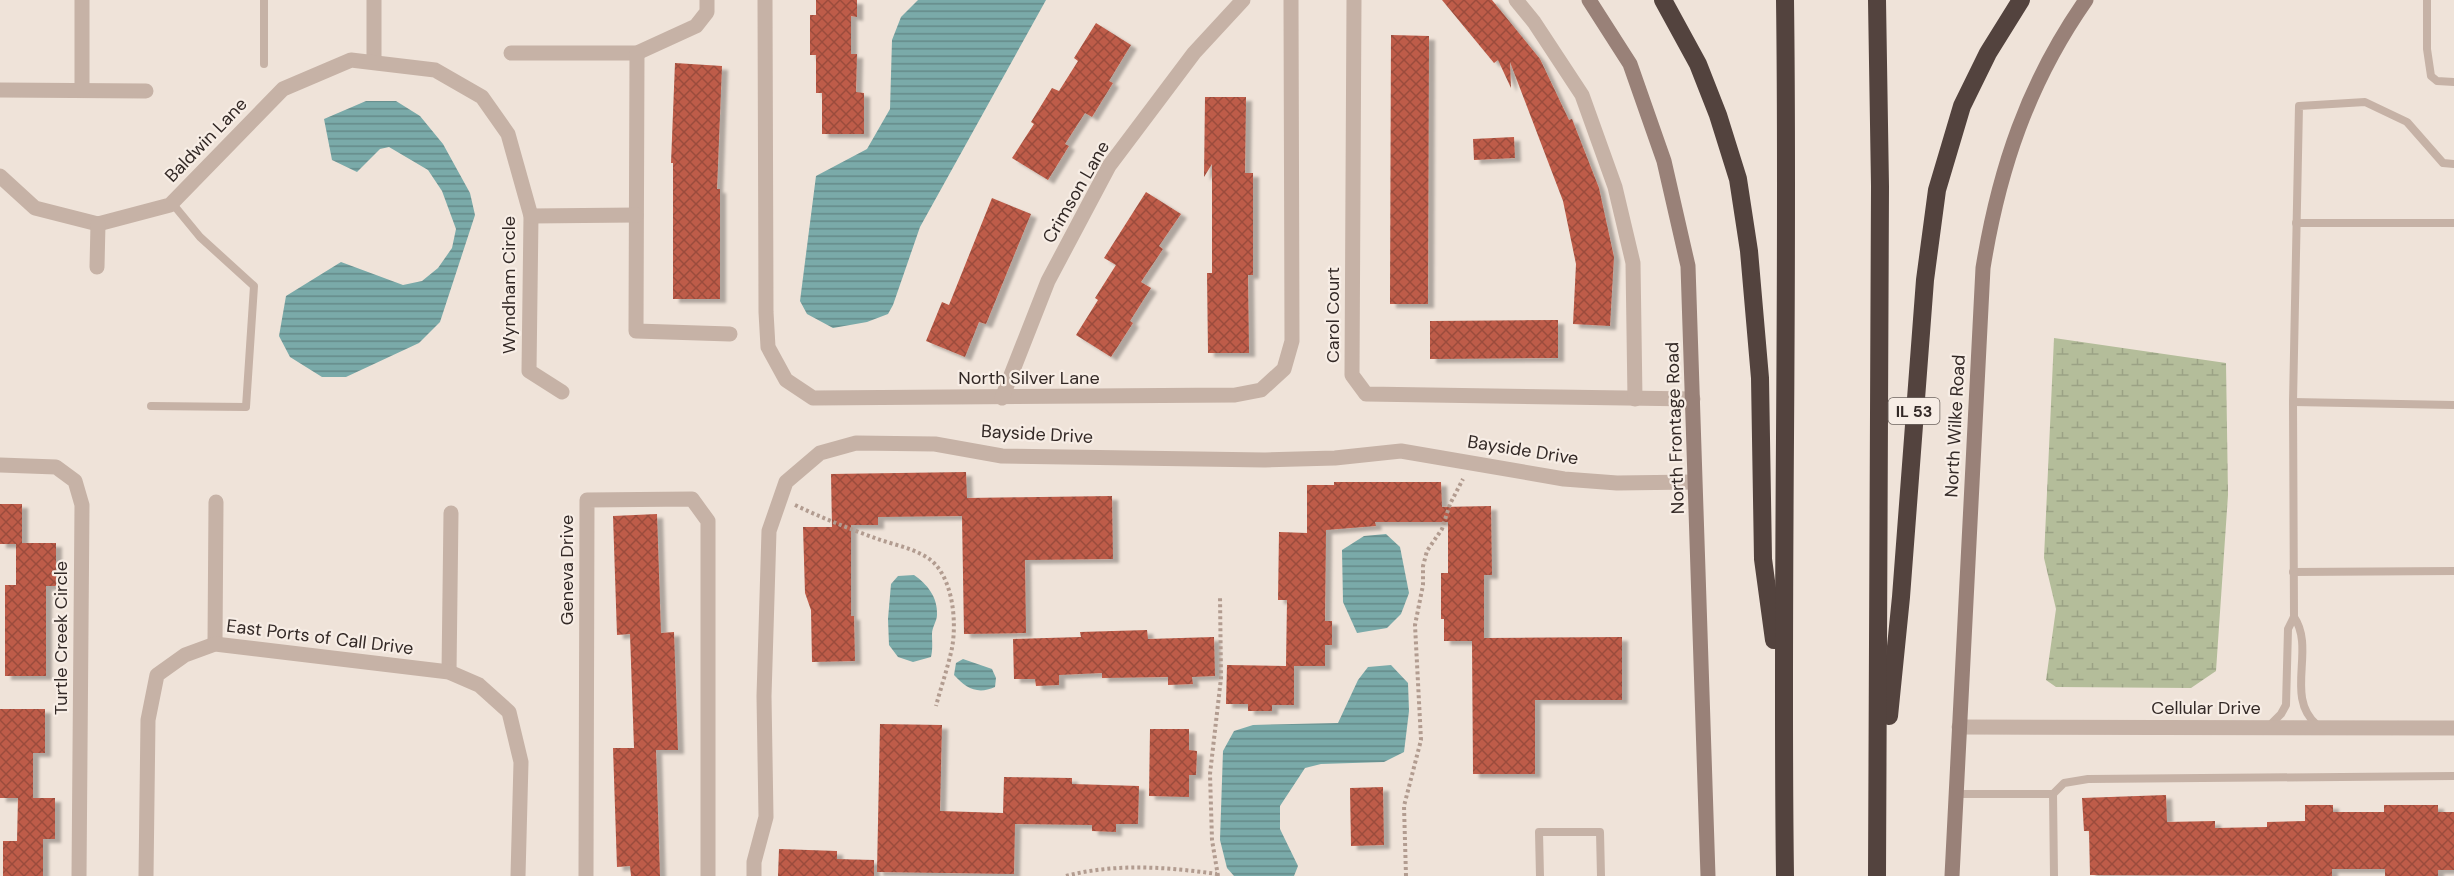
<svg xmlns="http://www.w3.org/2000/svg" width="2454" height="876" font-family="'DM Sans',sans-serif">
<defs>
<pattern id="wetland-marsh" width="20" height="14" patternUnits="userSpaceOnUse" patternTransform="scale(1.5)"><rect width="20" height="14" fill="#b4bd9a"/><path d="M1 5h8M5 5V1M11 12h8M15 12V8" fill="none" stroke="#9ba285"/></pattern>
<pattern id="water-rules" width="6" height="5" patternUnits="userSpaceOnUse" patternTransform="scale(1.5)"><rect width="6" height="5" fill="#7aaaa9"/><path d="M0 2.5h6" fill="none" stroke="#658a89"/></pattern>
<pattern id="building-cross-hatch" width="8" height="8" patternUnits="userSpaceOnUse" patternTransform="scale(1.5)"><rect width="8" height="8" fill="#be5c48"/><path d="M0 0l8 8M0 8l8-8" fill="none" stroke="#9b4c3c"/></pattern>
<filter id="shadow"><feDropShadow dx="6" dy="4" stdDeviation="1.5" flood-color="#0004"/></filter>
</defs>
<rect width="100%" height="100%" fill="#efe3d9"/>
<path fill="url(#wetland-marsh)" d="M2054 338 2226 363 2228 495 2216 671 2191 688 2056 687 2046 680 2056 609 2044 558Z"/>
<g fill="url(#water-rules)">
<path d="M918 0H1046L920 227 893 305 888 314 867 322 833 328 807 314 800 301 816 176 867 149 890 109 892 40 901 17Z"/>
<path d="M366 101H396L420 116 443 144 470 193 475 215 440 322 419 343 346 377H322L290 357 279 336 286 296 341 262 403 285 422 281 438 268 452 248 456 229 442 191 428 170 389 147 380 149 357 172 332 160 324 119Z"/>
<path d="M1386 534 1400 547 1409 593 1401 614 1387 628 1357 633 1343 602 1342 550 1364 536Z"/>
<path d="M914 575C927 584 938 597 937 615 937 621 932 627 932 634 932 642 933 649 931 657L913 662 898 657 889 645 888 619 891 584 898 576Z"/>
<path d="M963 659 992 669 996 678 995 687C977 695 966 688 954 675L956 663Z"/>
<path d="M1391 665 1408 683 1409 711 1404 752 1384 762 1321 764 1305 768 1280 806V829L1298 866 1294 876H1234L1227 868 1220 840 1223 751 1234 731 1253 725 1338 723 1358 680 1368 667Z"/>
</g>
<g fill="url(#building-cross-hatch)" filter="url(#shadow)">
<path d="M816 0H857V17L851 16V54H857L856 92 864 93V134H822V93H816V55H810V15H816Z"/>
<path d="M1442 0H1492L1540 59 1569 120 1572 119 1599 188 1614 257 1610 326 1573 324 1576 264 1563 201 1510 62 1511 88 1498 60 1494 63Z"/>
<path d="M1096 23 1131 45 1109 81 1113 83 1092 117 1085 113 1065 144 1069 146 1048 180 1012 158 1034 124 1031 122 1052 88 1059 91 1078 61 1074 58Z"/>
<path d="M1391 35 1429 36 1428 304H1390Z"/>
<path d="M675 63 722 66 717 189H720V299H673V163H671Z"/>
<path d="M1205 97H1246L1245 173H1253V275H1248L1249 353H1208L1207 273H1212V164L1204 177Z"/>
<path d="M1514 137 1515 158 1474 160 1473 139Z"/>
<path d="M1146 192 1181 214 1159 246 1163 249 1141 282 1151 288 1130 321 1133 323 1111 357 1076 335 1098 300 1095 298 1116 265 1104 258Z"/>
<path d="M992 198 1031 214 986 324 979 322 965 357 926 341 942 302 949 305Z"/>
<path d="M1558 320V358L1430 359V321Z"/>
<path d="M966 472 967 498 1112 496 1113 559 1025 560 1026 633 964 634 962 516 878 517V525H851V616H854L855 661 812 662 811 610 805 593 803 527H832L831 474Z"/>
<path d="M1334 482H1441L1442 507 1491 506 1492 575H1484V638L1622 637V700H1535V774H1473L1472 641H1444V619H1441V573H1448V522H1375L1376 526 1326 530 1325 621H1332V645H1325V666H1294V705H1272V711H1248V704H1226L1227 665 1286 666 1287 600H1278L1279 532 1307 533V485H1334Z"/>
<path d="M0 504H22V543H56V586H46V676H5V585H16V544H0Z"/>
<path d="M657 514 661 633 674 632 678 750H656L660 876H631L630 866 617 867 613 748H634L630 634 617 635 613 516Z"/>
<path d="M1147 630 1148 639 1214 637 1215 676 1192 677 1193 684 1168 685V677L1102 678V673L1059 675V685L1036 686 1035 679H1014L1013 639 1081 637 1080 632Z"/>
<path d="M0 709H45V753H33V798H55V839H43V876H3V841H17L18 798H0Z"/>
<path d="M880 724 942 725 940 811 1003 813 1004 777 1072 778V784L1139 786 1138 824H1116V832L1092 831V825L1015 824 1014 874 877 872Z"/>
<path d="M1150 729H1189V750L1197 751 1196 775H1189V797L1149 796Z"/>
<path d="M1383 787 1384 845 1351 846 1350 788Z"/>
<path d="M2166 795 2167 822 2215 821V828L2267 827V822L2305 821V805H2333V812H2384V805H2438V812H2454V870H2438V876H2385V869H2332V876L2090 875 2089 831H2084L2082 798Z"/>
<path d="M779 849 837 851V859L874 860V876H778Z"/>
</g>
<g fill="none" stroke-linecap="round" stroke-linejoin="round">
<g stroke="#b29c90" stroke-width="4" stroke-dasharray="3 3" stroke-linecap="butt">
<path d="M795 505C820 517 845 527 872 537 890 544 911 547 928 558 953 575 957 621 952 648 948 667 941 687 936 706"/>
<path d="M1066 876C1115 863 1168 867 1217 874"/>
<path d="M1218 876 1212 840 1210 774 1221 678 1220 596"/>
<path d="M1406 876 1404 806 1421 740 1415 625 1423 585V566L1427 551 1442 529 1450 504 1463 479"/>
</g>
<g stroke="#c6b2a6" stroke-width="8">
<path d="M2427 0V49L2431 76 2437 81 2454 82"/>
<path d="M264 64V0"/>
<path d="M2296 223H2454"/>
<path d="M2293 402 2454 405"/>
<path d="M151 406 246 407 254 286 200 237 172 203"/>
<path d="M2293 572 2454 571"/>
<path d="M2294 617C2316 649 2284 697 2317 725"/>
<path d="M2268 727 2281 714 2286 705 2288 629 2294 617 2293 402 2299 106 2365 102 2407 122 2443 163 2454 164"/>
<path d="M1955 794H2053L2064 783 2088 779 2454 776"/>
<path d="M2053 794 2054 876"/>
<path d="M1540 876 1539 832H1600L1601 876"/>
</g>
<g stroke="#c6b2a6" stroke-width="15">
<path d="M374 0V62"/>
<path d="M765 0 766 312 768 347 786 380 813 398 1235 395 1261 390 1284 369 1292 341 1291 0"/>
<path d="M1354 0 1352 375 1366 394 1693 399"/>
<path d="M1516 0 1534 22 1582 95 1615 187 1633 263 1635 399"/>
<path d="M511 53H637L696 26 707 12V0"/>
<path d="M637 53 636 331 730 334"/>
<path d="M0 90 146 91"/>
<path d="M82 90V0"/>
<path d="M0 176 35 208 98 224 170 205 283 89 351 60 435 70 482 97 508 134 531 216 529 371 562 392"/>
<path d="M531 216 636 215"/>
<path d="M97 267 98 224"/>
<path d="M1002 398 1048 281 1109 166 1194 53 1243 0"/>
<path d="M0 465 56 467 75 481 82 505 79 876"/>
<path d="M215 644 216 502"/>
<path d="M449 672 451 513"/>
<path d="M1959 727 2454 728"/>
<path d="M146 876 148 720 157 675 185 655 215 644 449 672 479 685 509 712 521 762 518 876"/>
<path d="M586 876 587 500 692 499 708 521V876"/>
<path d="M754 876V862L766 817 764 696 769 531 786 482 820 453 856 443 935 444 1002 456 1265 460 1335 458 1401 451 1564 479 1617 483 1694 482"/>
</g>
<g stroke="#998178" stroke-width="15">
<path d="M1589 0 1630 64 1664 161 1688 266 1708 876"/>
<path d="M1952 876 1983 268C1999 169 2028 83 2086 0"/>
</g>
<g stroke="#53433e" stroke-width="18">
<path d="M1663 0 1698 64 1718 115 1738 179 1749 251 1760 378 1763 559 1774 640"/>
<path d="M1785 0C1789 292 1781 584 1785 876"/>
<path d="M1889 716 1901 597 1925 280 1937 190 1962 106 1988 53 2021 0"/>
<path d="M1877 876 1880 186 1877 0"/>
</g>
</g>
<g text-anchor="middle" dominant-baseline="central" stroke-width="4.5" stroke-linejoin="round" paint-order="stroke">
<rect fill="#f7ede5" stroke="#6e645f" stroke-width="1.5" x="1888.5" y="398" width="51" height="26" rx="4.5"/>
<g font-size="16" font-weight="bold" fill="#332926">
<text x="1914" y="411">IL 53</text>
</g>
<g font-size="18" fill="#332926" stroke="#f7ede5">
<text transform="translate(206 140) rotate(-46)">Baldwin Lane</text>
<text transform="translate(1076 192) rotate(-60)">Crimson Lane</text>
<text transform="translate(509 285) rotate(-90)">Wyndham Circle</text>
<text transform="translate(1333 315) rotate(-90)">Carol Court</text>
<text x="1029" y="378">North Silver Lane</text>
<text transform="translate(1955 426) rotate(-87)">North Wilke Road</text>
<text transform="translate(1675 428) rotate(-92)">North Frontage Road</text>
<text transform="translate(1037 434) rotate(3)">Bayside Drive</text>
<text transform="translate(1523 450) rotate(9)">Bayside Drive</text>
<text transform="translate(567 570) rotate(-90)">Geneva Drive</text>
<text transform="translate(320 637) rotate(7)">East Ports of Call Drive</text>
<text transform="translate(61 638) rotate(-90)">Turtle Creek Circle</text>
<text x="2206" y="708">Cellular Drive</text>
</g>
</g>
</svg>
